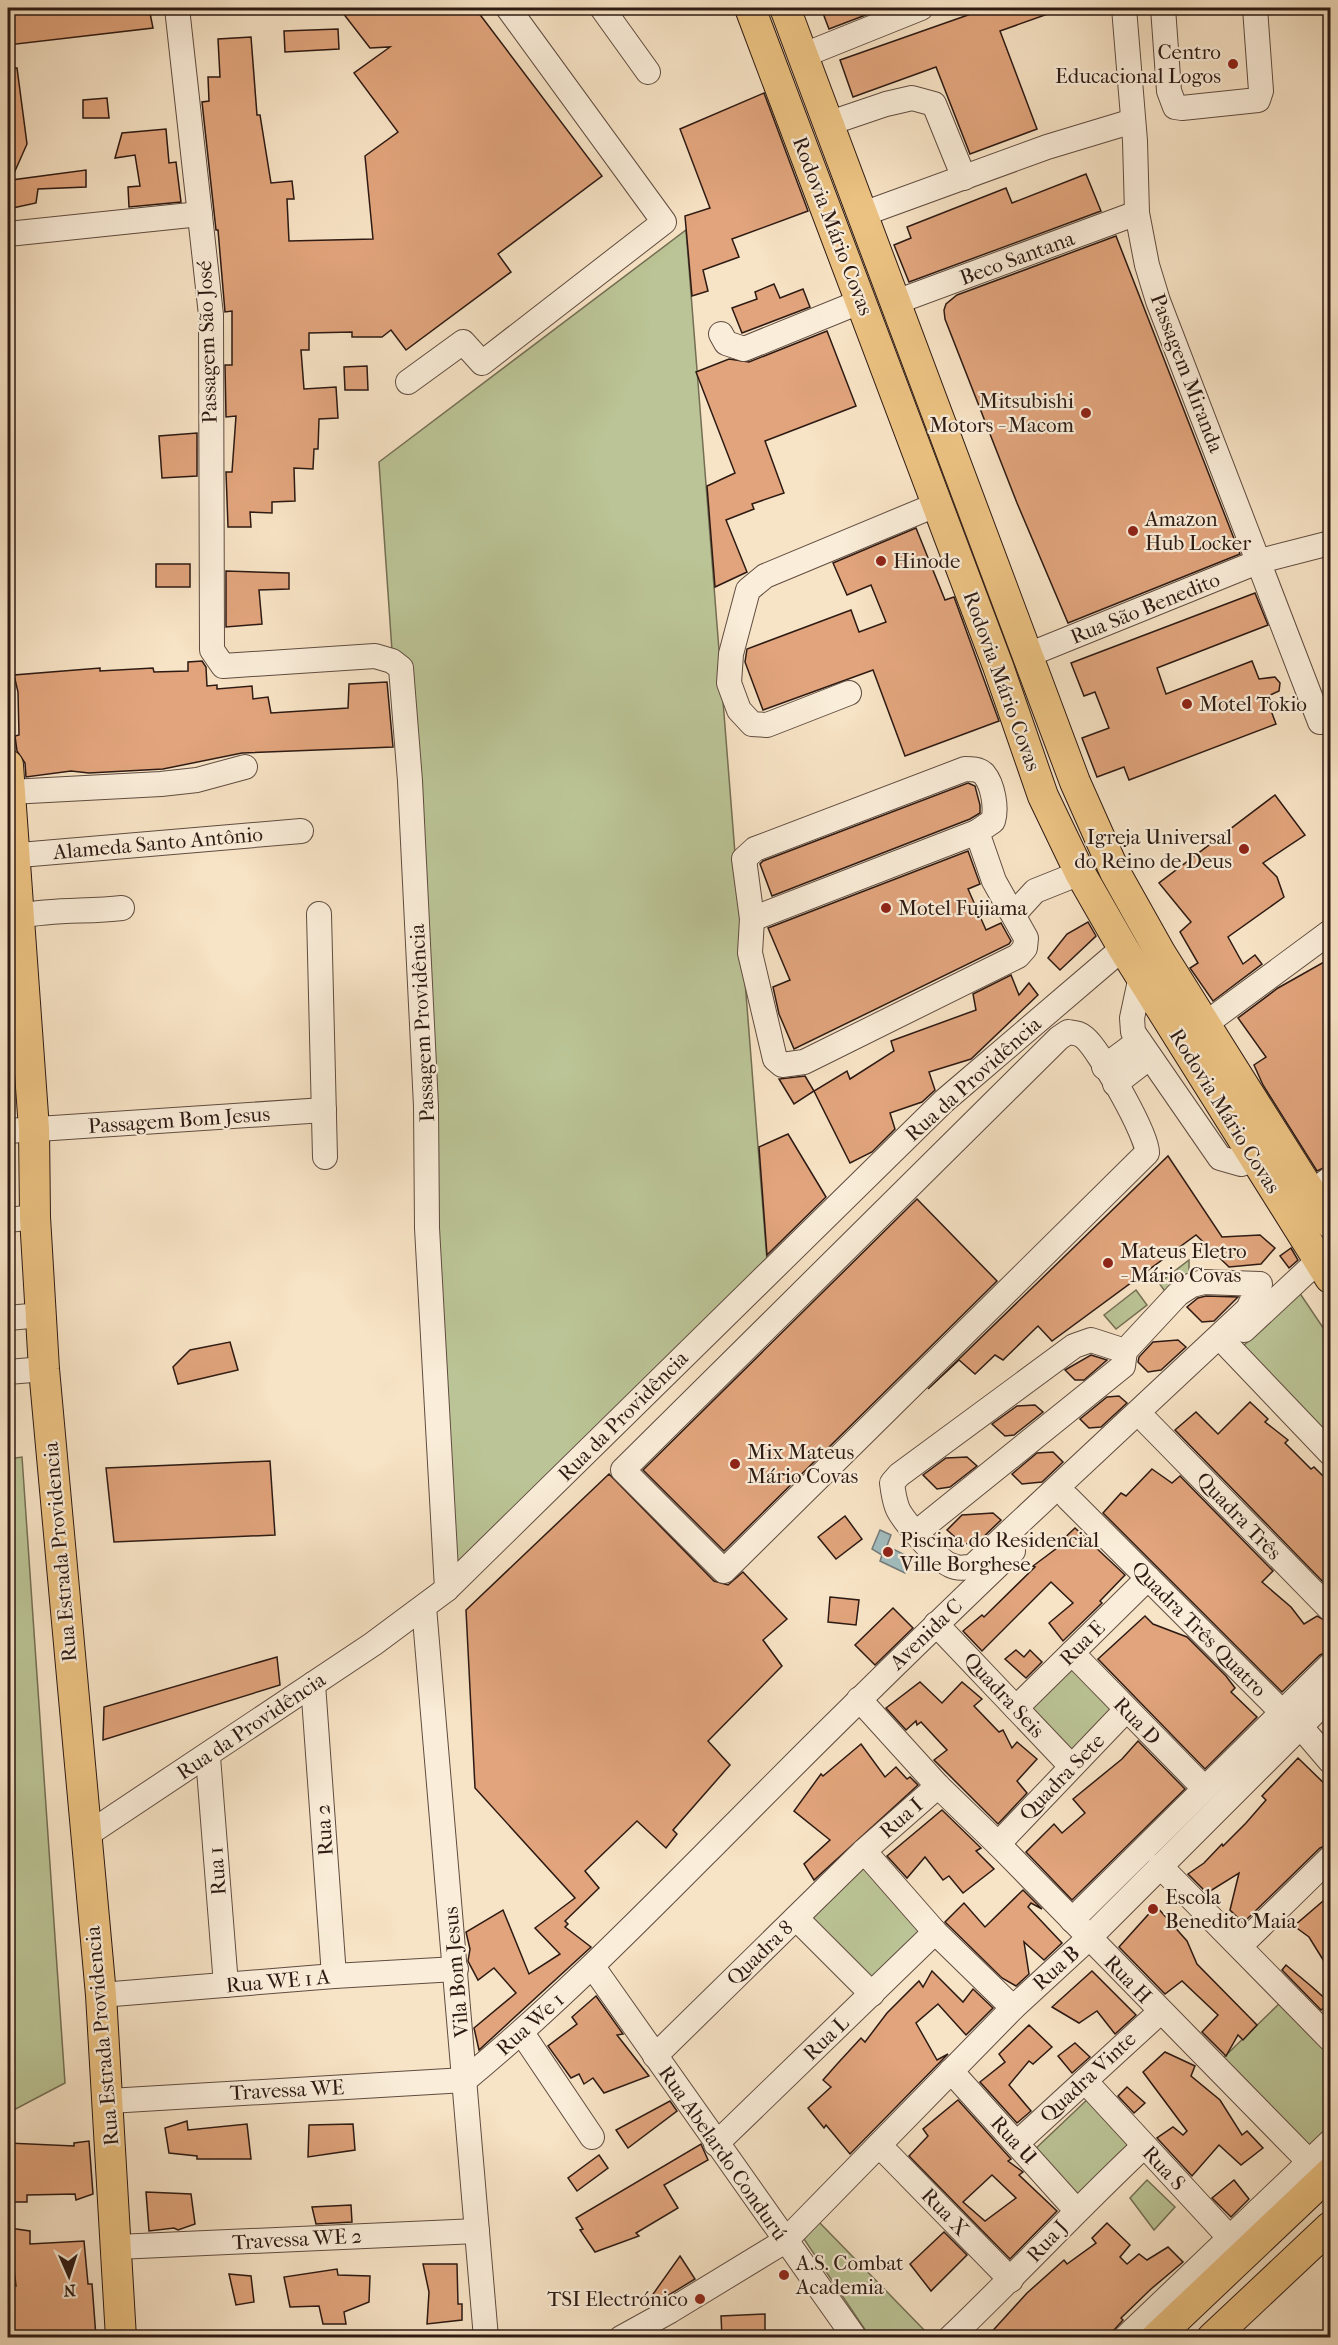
<svg xmlns="http://www.w3.org/2000/svg" width="1338" height="2345" font-family="'IM FELL French Canon',serif">
<rect width="100%" height="100%" fill="#f7e3c5"/>
<filter id="stains"><feTurbulence type="fractalNoise" baseFrequency=".00333" numOctaves="4"/><feColorMatrix values="0 0 0 0 .2 0 0 0 0 .09 0 0 0 0 .02 0 0 0 .5 -.17"/></filter>
<radialGradient id="worn" r=".72"><stop offset=".6" stop-color="#630" stop-opacity="0"/><stop offset="1" stop-color="#630" stop-opacity=".3"/></radialGradient>
<g fill="#bbc496" stroke="#746f54" stroke-width="1.5">
<path d="M686 230 767 1261 455 1566 379 462Z"/>
<path d="M1189 1260V1275L1166 1293 1159 1283Z"/>
<path d="M1136 1290 1147 1305 1116 1329 1104 1315Z"/>
<path d="M1299 1292 1330 1338V1452L1236 1353Z"/>
<path d="M22 1457 65 2083 8 2113V1459Z"/>
<path d="M1077 1654 1135 1713 1077 1769 1019 1711Z"/>
<path d="M866 1866 926 1932 869 1988 805 1923Z"/>
<path d="M1281 2002 1330 2053V2131L1311 2150 1222 2059Z"/>
<path d="M1091 2096 1145 2153 1085 2209 1032 2152Z"/>
<path d="M1147 2180 1175 2207 1154 2230 1130 2198Z"/>
<path d="M818 2221 929 2335 927 2338 870 2337 804 2239Z"/>
</g>
<path fill="#a1bcbe" stroke="#737b7a" stroke-width="1.5" d="M880 1530 891 1535 887 1546 913 1559 905 1573 880 1561 882 1555 872 1549Z"/>
<g fill="#e1a47c" stroke="#2d1a13" stroke-width="1.5" fill-rule="evenodd">
<path d="M26 8H149L153 28 8 45V9Z"/>
<path d="M339 8H475L602 176 498 254 511 272 406 350 391 330 382 337H352V332L309 333V350H301L304 389 336 387 338 418 319 419 318 449H314L313 469 294 468 295 501 272 502V513L250 512 251 527H228L226 472H232L236 416 226 417 225 365H232V311L225 312 218 230H216L202 102 209 101 208 77H220L218 39 251 37 257 115H260L271 183 292 181 294 199H287L289 241 373 239 365 156 398 132 354 73 390 47 370 48Z"/>
<path d="M821 8H884L829 29Z"/>
<path d="M965 8 1059 10 1000 31 1037 129 970 154 936 67 853 97 840 60 968 15Z"/>
<path d="M338 29 339 49 285 52 284 31Z"/>
<path d="M8 68H17L27 144 11 180 86 170V187L38 189 36 203 8 209Z"/>
<path d="M764 93 808 211 732 239 739 257 703 270 708 291 692 296 685 216 710 208 680 129Z"/>
<path d="M107 98 109 118H83V100Z"/>
<path d="M166 129 169 163 176 162 181 202 129 207 128 187 140 186 135 155 115 158 122 133Z"/>
<path d="M1086 174 1101 211 909 282 894 245 911 238 907 227 1006 188 1012 203Z"/>
<path d="M1116 236 1240 554 1068 623 1017 503 945 319 944 310 946 304 957 295Z"/>
<path d="M774 284 780 298 803 289 810 307 742 333 732 308 757 299 755 292Z"/>
<path d="M827 331 856 406 765 441 784 493 752 504 754 509 726 520 747 572 715 587 707 486 735 473 696 372 729 359 749 362Z"/>
<path d="M367 366 368 390H345L344 367Z"/>
<path d="M197 433V476L162 478 159 436Z"/>
<path d="M916 528 945 600 954 597 999 721 905 756 873 670 763 710 745 662 747 649 851 610 859 632 886 622 871 585 847 595 833 563Z"/>
<rect x="156" y="564" width="34" height="23"/>
<path d="M226 571 289 573V589L259 590 262 624 226 627Z"/>
<path d="M1255 593 1268 625 1157 668 1166 694 1252 661 1259 679 1275 677 1280 683 1279 691 1266 697 1276 724 1129 780 1124 767 1097 777 1082 738 1109 728 1095 692 1084 696 1071 663Z"/>
<path d="M202 661 206 667 207 686 217 685V689L252 686 253 699 268 697 271 713 348 708 349 684 387 682 393 747 242 753 163 769 89 773 71 771 26 777 25 763 17 751 15 736 19 735 18 692 14 675 100 668V671L153 668 154 672 188 671V662Z"/>
<path d="M968 783 975 786 980 805V813L970 819 772 896 760 864 763 861Z"/>
<path d="M1275 795 1305 835 1263 863 1277 877 1284 897 1228 937 1243 964 1255 955 1262 964 1213 1001 1190 968 1198 963 1180 932 1191 922 1159 883Z"/>
<path d="M968 851 980 884 968 889 986 930 1001 923 1011 941 1009 944 794 1049 779 1014 773 987 790 980 768 928Z"/>
<path d="M1088 922 1096 936 1060 970 1048 958 1067 934Z"/>
<path d="M1324 962 1330 972V1165L1317 1171 1263 1085 1254 1065 1266 1057 1238 1018 1278 988Z"/>
<path d="M1011 975 1019 995 1029 983 1038 995 971 1059 929 1072 935 1090 922 1102 890 1113 895 1129 872 1152 850 1163 814 1091 847 1071 850 1079 894 1051 891 1041 976 1010 973 994Z"/>
<path d="M805 1076 814 1091 794 1104 779 1079Z"/>
<path d="M788 1134 826 1197 767 1255 759 1147Z"/>
<path d="M1168 1156 1222 1237 1260 1235 1275 1248 1261 1264 1229 1267 1196 1235 1052 1341 1038 1326 1003 1360 995 1355 975 1374 959 1360 928 1389Z"/>
<path d="M917 1199 997 1281 724 1551 643 1470Z"/>
<path d="M1291 1248 1298 1260 1289 1268 1280 1256Z"/>
<path d="M1206 1296 1238 1297 1214 1321 1202 1322 1187 1307 1198 1298Z"/>
<path d="M1178 1340 1186 1347 1161 1370 1148 1372 1138 1362 1139 1357 1153 1342Z"/>
<path d="M230 1342 238 1370 178 1384 173 1367 190 1350Z"/>
<path d="M1091 1355 1107 1360 1084 1380H1075L1065 1370Z"/>
<path d="M1119 1396 1127 1403 1101 1427 1089 1428 1080 1419 1107 1397Z"/>
<path d="M1250 1402 1268 1419 1265 1422 1288 1440 1285 1443 1311 1469 1314 1467 1330 1483V1589L1175 1430 1196 1412 1218 1434Z"/>
<path d="M1035 1405 1043 1412 1014 1435 1005 1436 992 1424 1017 1406Z"/>
<path d="M1053 1452 1063 1462 1042 1482 1022 1484 1012 1474 1037 1453Z"/>
<path d="M967 1457 977 1466 950 1487 937 1489 923 1475 946 1458Z"/>
<path d="M270 1461 275 1535 114 1542 106 1468Z"/>
<path d="M1152 1469 1172 1483 1180 1476 1273 1571 1262 1582 1291 1607 1304 1624 1317 1616 1330 1623V1651L1320 1655 1282 1692 1103 1513 1121 1493 1126 1496Z"/>
<path d="M609 1474 714 1581 728 1585 743 1572 787 1619 763 1640 782 1666 708 1741 730 1765 673 1830 677 1834 666 1848 637 1821 585 1871 599 1888 565 1921 568 1924 565 1927 591 1947 479 2050 474 2028 516 1993 494 1968 478 1980 468 1961 470 1949 466 1932 503 1910 529 1974 560 1954 535 1928 575 1898 475 1788 466 1610Z"/>
<path d="M993 1513 1001 1520 977 1543 963 1544 947 1530 962 1515Z"/>
<path d="M845 1516 862 1539 836 1559 818 1537Z"/>
<path d="M1075 1528 1125 1575 1100 1601 1102 1603 1063 1641 1049 1623 1073 1603 1051 1582 982 1651 963 1631 982 1615 984 1617 1035 1567 1033 1566 1057 1548 1056 1546Z"/>
<path d="M830 1597 859 1600 856 1625 828 1622Z"/>
<path d="M893 1608 913 1628 875 1665 855 1645Z"/>
<path d="M1145 1616 1153 1624 1187 1637 1226 1676 1235 1688 1231 1692 1257 1717 1205 1769 1098 1659Z"/>
<path d="M1016 1650 1024 1657 1030 1650 1042 1662 1026 1678 1005 1659Z"/>
<path d="M277 1657 280 1685 103 1740 104 1707Z"/>
<path d="M920 1682 942 1703 962 1682 982 1699 974 1706 999 1732 1003 1730 1012 1748 1017 1742 1037 1759 1017 1781 1027 1793 998 1824 934 1760 947 1750 921 1722 917 1725 916 1721 906 1730 886 1708Z"/>
<path d="M1138 1741 1185 1789 1072 1900 1026 1852 1054 1824 1062 1833 1085 1813 1073 1799 1122 1759Z"/>
<path d="M861 1744 885 1777 896 1767 907 1779 910 1777 918 1785 814 1880 804 1864 830 1840 794 1811 821 1774 823 1776Z"/>
<path d="M1298 1758 1330 1789V1844L1320 1848 1243 1923 1230 1910 1239 1873 1207 1893 1188 1874 1204 1863 1222 1844 1223 1846 1246 1823 1266 1800 1262 1796Z"/>
<path d="M942 1810 981 1848 976 1851 994 1869 963 1893 949 1876 943 1880 925 1857 907 1878 887 1856Z"/>
<path d="M1023 1890 1042 1909 1031 1903 1028 1907 1062 1943 1044 1960 1024 1942 1029 1974 1016 1986 1002 1978 945 1922 964 1903 985 1927Z"/>
<path d="M1323 1901 1330 1910V1971L1309 1937 1294 1926Z"/>
<path d="M1156 1906 1187 1941 1197 1964 1257 2025 1243 2040 1238 2035 1226 2056 1202 2032 1218 2015 1182 1981 1165 1994 1119 1947Z"/>
<path d="M1286 1965 1311 1986 1330 2003 1321 2010 1282 1970Z"/>
<path d="M932 1971 963 2002 973 1989 993 2008 966 2035 938 2004 916 2023 937 2060 948 2054 850 2154 826 2125 824 2128 808 2108 831 2087 823 2080 838 2063 861 2038 865 2042 887 2013 919 1981 923 1987Z"/>
<path d="M1092 1971 1136 2015 1115 2034 1097 2011 1079 2023 1052 2007Z"/>
<path d="M596 1996 623 2034 617 2035 649 2076 604 2093 593 2078 584 2084 579 2074 571 2078 548 2046 577 2024 572 2017Z"/>
<path d="M1029 2025 1052 2047 1033 2064 1029 2061 1009 2085 1031 2111 1017 2123 980 2082 1005 2062 999 2054Z"/>
<path d="M1075 2043 1090 2057 1072 2073 1058 2056Z"/>
<path d="M1165 2052 1195 2066 1191 2076 1220 2100 1242 2135 1247 2131 1263 2148 1241 2165 1219 2145 1192 2176 1157 2138 1173 2127 1183 2135 1187 2131 1143 2072Z"/>
<path d="M1127 2087 1145 2103 1134 2113 1118 2096Z"/>
<path d="M958 2100 1011 2159 1008 2161 1023 2172 1019 2175 1057 2211 1010 2259 909 2156 928 2136 923 2129ZM992 2175 1016 2198 985 2221 963 2202Z"/>
<path d="M670 2101 677 2111 628 2148 616 2130Z"/>
<path d="M187 2121 188 2130 247 2124 251 2159H197V2156L169 2153 165 2128Z"/>
<path d="M353 2124 355 2150 308 2157 309 2125Z"/>
<path d="M89 2141 93 2194 76 2200 75 2194 27 2195V2202H8V2143L74 2146V2143Z"/>
<path d="M701 2144 708 2160 664 2185 678 2208 636 2233 639 2236 595 2252 580 2230 583 2229 576 2218Z"/>
<path d="M599 2155 608 2168 577 2191 568 2178Z"/>
<path d="M1234 2180 1249 2199 1231 2217 1212 2198Z"/>
<path d="M146 2192 191 2194 195 2224 178 2230 174 2228 149 2231Z"/>
<path d="M351 2205 352 2222 316 2224 312 2207Z"/>
<path d="M1107 2223 1130 2245 1120 2257 1127 2264 1139 2254 1147 2260 1168 2247 1183 2262 1151 2289 1121 2318 1123 2320 1114 2330 1103 2337H987L1027 2293 1064 2260 1067 2264 1096 2243 1092 2238Z"/>
<path d="M9 2228 30 2231V2244L84 2241 88 2284H92L96 2337H8V2285L16 2286Z"/>
<path d="M944 2232 967 2255 931 2291 910 2264Z"/>
<path d="M680 2256 695 2279 654 2304 651 2297Z"/>
<path d="M423 2264H457L458 2304H462V2320L427 2324 429 2292Z"/>
<path d="M337 2269 338 2275 370 2276 369 2302 344 2312 346 2324H323L319 2306 290 2307 284 2277Z"/>
<path d="M229 2274 251 2276 254 2302 236 2305Z"/>
<path d="M765 2314V2337H722L721 2316Z"/>
</g>
<g fill="none" stroke-linecap="round" stroke-linejoin="round">
<g stroke="#604c40" stroke-width="26">
<g id="minor">
<path d="M177 8 211 315 212 650 223 666 375 656 392 661 401 668 410 781 426 1106 427 1228 447 1589"/>
<path d="M602 8 648 72"/>
<path d="M1124 8 1135 141 1137 213 1147 265 1158 301 1320 722"/>
<path d="M1163 8 1169 91 1175 107 1182 108 1258 100 1261 91 1255 8"/>
<path d="M804 55 921 8"/>
<path d="M830 123 886 104 912 98 934 104 964 178"/>
<path d="M863 214 1047 147 1133 121"/>
<path d="M8 234 200 214"/>
<path d="M896 302 1137 213"/>
<path d="M721 334 726 343 744 349 862 301"/>
<path d="M408 382 463 342 482 363 664 222 508 8"/>
<path d="M1028 655 1260 561 1330 543"/>
<path d="M849 693 767 725 752 724 739 710 729 683 731 654 748 590 765 576 938 504"/>
<path d="M965 769C971 769 979 769 984 774 993 785 997 808 993 821L977 832 994 881 1026 938 1025 948 1018 956 804 1062 782 1065 775 1059 750 953 752 919 744 859 755 849Z"/>
<path d="M10 792 161 784 197 780 245 767"/>
<path d="M8 856 301 831"/>
<path d="M319 914 325 1157"/>
<path d="M1014 914 1035 891 1080 873"/>
<path d="M20 916C54 909 88 912 122 908"/>
<path d="M752 919 977 832"/>
<path d="M1141 976 1132 1018 1133 1032 1220 1158 1241 1164 1254 1160"/>
<path d="M1204 1025 1330 932"/>
<path d="M1068 1032C1075 1033 1080 1033 1085 1038 1099 1050 1149 1137 1147 1153L724 1571 623 1470 1059 1038Z"/>
<path d="M1104 1067 1139 1041"/>
<path d="M1115 1084 1150 1057"/>
<path d="M8 1131 324 1110"/>
<path d="M1311 1193 1330 1179"/>
<path d="M8 1220 35 1217"/>
<path d="M8 1318 41 1315"/>
<path d="M1244 1330 1319 1260"/>
<path d="M1228 1346 1330 1453"/>
<path d="M8 1372 44 1369"/>
<path d="M1147 1422 1330 1609"/>
<path d="M1068 1498 1283 1713 1300 1726 1330 1761"/>
<path d="M917 1532 1123 1366 1125 1351 1178 1294 1192 1285 1204 1282 1260 1284 1248 1309 973 1566C964 1568 958 1569 950 1565 938 1560 901 1519 897 1507 894 1499 893 1491 892 1483L899 1475 1074 1346 1091 1340 1125 1351"/>
<path d="M424 1607 486 2338"/>
<path d="M936 1624 1071 1766"/>
<path d="M1072 1653 1204 1788"/>
<path d="M313 1684 334 1976"/>
<path d="M859 1699 938 1786 998 1844 1325 2178"/>
<path d="M1016 1708 1148 1578"/>
<path d="M208 1757 226 1985"/>
<path d="M85 1836 373 1644 447 1589 944 1101 1123 948"/>
<path d="M998 1844 1126 1710"/>
<path d="M864 1851 935 1932 1013 2008"/>
<path d="M1160 1866 1330 2039"/>
<path d="M796 1918 872 1994"/>
<path d="M1072 1920 1330 1665"/>
<path d="M1240 1946 1330 1858"/>
<path d="M593 1967 855 2338"/>
<path d="M101 1995 334 1976 456 1969"/>
<path d="M522 2033 592 2137"/>
<path d="M655 2056 864 1851 938 1786"/>
<path d="M951 2071 1076 2210"/>
<path d="M465 2080C562 2000 649 1910 738 1821 828 1730 920 1640 1013 1551"/>
<path d="M1085 2081 1240 2249"/>
<path d="M109 2101 465 2080"/>
<path d="M1017 2143 1160 2012"/>
<path d="M716 2144 935 1932"/>
<path d="M879 2145 1011 2280"/>
<path d="M117 2247 477 2231"/>
<path d="M621 2338 670 2311 785 2241 1013 2008 1089 1938 1330 1697"/>
<path d="M950 2338C1016 2275 1078 2208 1144 2146"/>
<path d="M1125 2338 1330 2142"/>
</g>
</g>
<g stroke="#2d1a13" stroke-width="32">
<g id="major">
<path d="M750 8 998 666 1043 796 1080 873 1123 948 1330 1278"/>
<path d="M785 8 1075 782 1115 872 1161 954 1330 1223"/>
<path d="M8 765 34 1129 35 1217 44 1369 101 1995 121 2338"/>
<path d="M1156 2338 1330 2173"/>
<path d="M1212 2338 1330 2227"/>
</g>
</g>
<use href="#minor" stroke="#faedd9" stroke-width="24"/>
<use href="#major" stroke="#ecc282" stroke-width="30"/>
</g>
<g fill="#8f2418" stroke="#faedd9" stroke-width="2">
<circle cx="1233" cy="64" r="6"/>
<circle cx="1086" cy="413" r="6"/>
<circle cx="1133" cy="531" r="6"/>
<circle cx="881" cy="561" r="6"/>
<circle cx="1187" cy="704" r="6"/>
<circle cx="1244" cy="849" r="6"/>
<circle cx="886" cy="908" r="6"/>
<circle cx="1108" cy="1263" r="6"/>
<circle cx="735" cy="1464" r="6"/>
<circle cx="888" cy="1552" r="6"/>
<circle cx="1153" cy="1909" r="6"/>
<circle cx="784" cy="2275" r="6"/>
<circle cx="700" cy="2299" r="6"/>
</g>
<g text-anchor="middle" dominant-baseline="central" stroke-width="4.5" stroke-linejoin="round" paint-order="stroke">
<g font-size="21" fill="#2d1a13" stroke="#faedd9" text-anchor="start">
<text x="1221" y="52" text-anchor="end">Centro<tspan x="1221" dy="24">Educacional Logos</tspan></text>
<text x="1074" y="401" text-anchor="end">Mitsubishi<tspan x="1074" dy="24">Motors - Macom</tspan></text>
<text x="1145" y="519">Amazon<tspan x="1145" dy="24">Hub Locker</tspan></text>
<text x="893" y="561">Hinode</text>
<text x="1199" y="704">Motel Tokio</text>
<text x="1232" y="837" text-anchor="end">Igreja Universal<tspan x="1232" dy="24">do Reino de Deus</tspan></text>
<text x="898" y="908">Motel Fujiama</text>
<text x="1120" y="1251">Mateus Eletro<tspan x="1120" dy="24">- Mário Covas</tspan></text>
<text x="747" y="1452">Mix Mateus<tspan x="747" dy="24">Mário Covas</tspan></text>
<text x="900" y="1540">Piscina do Residencial<tspan x="900" dy="24">Ville Borghese</tspan></text>
<text x="1165" y="1897">Escola<tspan x="1165" dy="24">Benedito Maia</tspan></text>
<text x="796" y="2263">A.S. Combat<tspan x="796" dy="24">Academia</tspan></text>
<text x="688" y="2299" text-anchor="end">TSI Electrónico</text>
</g>
<g font-size="21" fill="#2d1a13" stroke="#faedd9">
<text transform="translate(833 226) rotate(69)">Rodovia Mário Covas</text>
<text transform="translate(1017 258) rotate(-20)">Beco Santana</text>
<text transform="translate(207 342) rotate(-92)">Passagem São José</text>
<text transform="translate(1187 373) rotate(69)">Passagem Miranda</text>
<text transform="translate(1145 608) rotate(-22)">Rua São Benedito</text>
<text transform="translate(1002 681) rotate(70)">Rodovia Mário Covas</text>
<text transform="translate(158 843) rotate(-5)">Alameda Santo Antônio</text>
<text transform="translate(422 1023) rotate(-93)">Passagem Providência</text>
<text transform="translate(973 1079) rotate(-42)">Rua da Providência</text>
<text transform="translate(1225 1111) rotate(58)">Rodovia Mário Covas</text>
<text transform="translate(179 1120) rotate(-4)">Passagem Bom Jesus</text>
<text transform="translate(623 1416) rotate(-45)">Rua da Providência</text>
<text transform="translate(1239 1516) rotate(46)">Quadra Três</text>
<text transform="translate(60 1552) rotate(-95)">Rua Estrada Providencia</text>
<text transform="translate(1199 1629) rotate(45)">Quadra Três Quatro</text>
<text transform="translate(926 1634) rotate(-44)">Avenida C</text>
<text transform="translate(1082 1643) rotate(-45)">Rua E</text>
<text transform="translate(1004 1695) rotate(47)">Quadra Seis</text>
<text transform="translate(1137 1721) rotate(46)">Rua D</text>
<text transform="translate(251 1726) rotate(-34)">Rua da Providência</text>
<text transform="translate(1062 1777) rotate(-46)">Quadra Sete</text>
<text transform="translate(901 1818) rotate(-41)">Rua I</text>
<text transform="translate(324 1830) rotate(-94)">Rua 2</text>
<text transform="translate(217 1871) rotate(-94)">Rua 1</text>
<text transform="translate(760 1953) rotate(-44)">Quadra 8</text>
<text transform="translate(1056 1968) rotate(-42)">Rua B</text>
<text transform="translate(456 1972) rotate(-95)">Vila Bom Jesus</text>
<text transform="translate(1128 1979) rotate(46)">Rua H</text>
<text transform="translate(278 1981) rotate(-5)">Rua WE 1 A</text>
<text transform="translate(530 2024) rotate(-42)">Rua We 1</text>
<text transform="translate(102 2036) rotate(-95)">Rua Estrada Providencia</text>
<text transform="translate(826 2038) rotate(-44)">Rua L</text>
<text transform="translate(1088 2077) rotate(-43)">Quadra Vinte</text>
<text transform="translate(287 2090) rotate(-3)">Travessa WE</text>
<text transform="translate(1014 2140) rotate(48)">Rua U</text>
<text transform="translate(723 2153) rotate(55)">Rua Abelardo Condurú</text>
<text transform="translate(1164 2168) rotate(47)">Rua S</text>
<text transform="translate(945 2212) rotate(46)">Rua X</text>
<text transform="translate(297 2239) rotate(-3)">Travessa WE 2</text>
<text transform="translate(1047 2241) rotate(-47)">Rua J</text>
</g>
</g>
<rect width="1338" height="2345" fill="none" stroke="#f7e3c5" stroke-width="30"/>
<rect x="9" y="9" width="1320" height="2327" fill="none" stroke="#2d1a13" stroke-width="3"/>
<rect x="15" y="15" width="1308" height="2315" fill="none" stroke="#2d1a13" stroke-width="1.5"/>
<g transform="translate(69 2276) rotate(177)" stroke="#faedd9" stroke-width="4.5" paint-order="stroke">
<path d="M0-4.5L10 22L0 15L-10 22Z" fill="#2d1a13"/>
<text y="-9" font-size="16" font-weight="bold" text-anchor="middle" fill="#2d1a13">N</text>
</g>
<rect width="100%" height="100%" filter="url(#stains)"/>
<rect width="100%" height="100%" fill="url(#worn)"/>
</svg>
